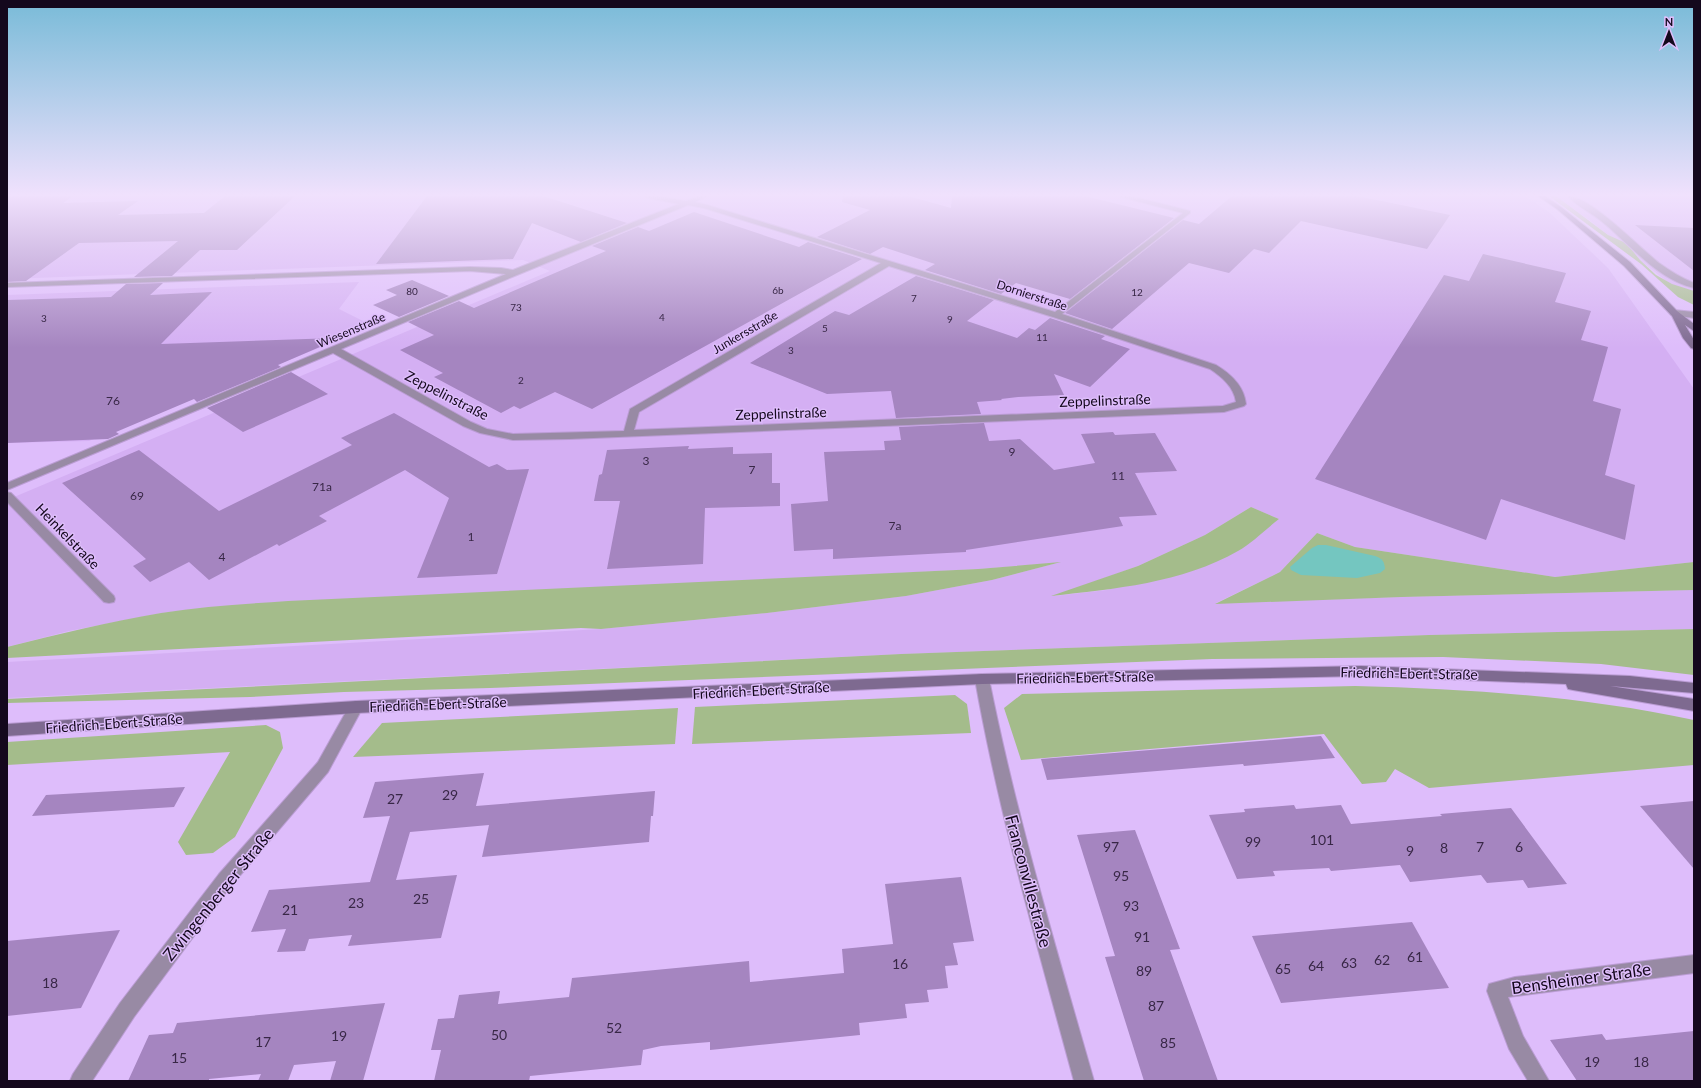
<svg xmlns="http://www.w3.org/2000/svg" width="1701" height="1088" font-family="Lato,sans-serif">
<rect width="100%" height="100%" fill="#debdfb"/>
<g fill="#d4aff3" fill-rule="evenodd">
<path d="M7 196H1525L1550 213 1608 268 1694 389V562L1555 577 1355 547 1317 533 1280 572 1216 603 1402 597 1694 590V629L1429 635 901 654 7 698V662L601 629 767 613 906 596 992 580 1057 563 978 569 213 607 162 613 69 631 7 647V500L550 271 523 260 7 279ZM1251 507 1279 519 1238 551 1107 590 1054 596 1138 566 1205 535Z"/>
<path d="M1552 196H1694V305L1675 288 1588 219Z"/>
<path d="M359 282 339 309 373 326 89 441 7 443V295Z"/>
</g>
<g fill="#a4bc8b">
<path d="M1549 196H1556L1608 235 1626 243 1640 260 1656 275 1672 284 1694 291V305L1678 297 1641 264Z"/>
<path d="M1251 507 1279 519C1266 529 1252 543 1238 551 1182 583 1114 589 1051 596L1138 566 1205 535Z"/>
<path d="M1317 533 1355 547 1555 577 1694 562V590L1402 597 1215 604 1280 572Z"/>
<path d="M1061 562 992 580 906 596 767 613 601 629 581 628 7 658V647C58 634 109 622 161 613 203 606 246 604 288 601L978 569Z"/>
<path d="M1694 629V675L1601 664 1443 657 1212 659 490 688 344 692 250 697 7 703V699L901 654 1429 635Z"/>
<path d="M1355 686C1468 689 1582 696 1694 720V765L1429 788 1395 769 1386 782 1362 784 1324 734 1021 760 1004 708 1022 694Z"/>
<path d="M955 695 967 704 971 733 692 744 695 707Z"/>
<path d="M678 708 675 744 353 757 382 723Z"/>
<path d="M266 725 280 732 283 748 235 837 213 853 186 855 178 842 230 752 7 765V742Z"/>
</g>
<path fill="#74c6c0" d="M1318 545H1326L1375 556C1383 559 1384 561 1385 569L1380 573 1357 578 1301 575 1291 570 1290 567 1312 548Z"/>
<g fill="#a585c0">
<path d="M7 196H73L63 203 138 201 118 215 204 213 225 196H295L237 250H200L172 276 134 277 178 241 79 243 26 281 7 282Z"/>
<path d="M427 196H543L627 223 581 242 532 223 513 259 376 264Z"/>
<path d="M843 196H908L951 208 952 196H1085L1174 218 1070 299 1016 283 1001 294 925 270 935 264 883 247 870 254 817 237 870 210 842 202Z"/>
<path d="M1232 196H1357L1450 215 1427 249 1301 221 1269 253 1254 249 1229 273 1189 263 1112 329 1065 313 1183 220 1199 224Z"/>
<path d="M694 212 799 247 808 242 862 259 592 409 555 392 520 409 514 406 501 413 434 377 443 373 400 350 434 335 408 322 459 301 474 308 606 251 592 246 638 227 649 231Z"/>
<path d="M1635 225 1694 228V271Z"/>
<path d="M1483 254 1566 273 1555 302 1591 311 1581 340 1608 347 1593 401 1621 409 1605 475 1635 485 1625 540 1501 499 1486 540 1315 479 1444 275 1469 281Z"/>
<path d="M916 276 994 300 967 321 1017 338 1029 328 1035 330 1050 318 1105 336 1101 339 1130 349 1090 387 1054 374 1064 395 1018 397 1001 399 1002 400 977 402 981 414 896 418 891 391 827 394 750 363 835 311 849 315Z"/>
<path d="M412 280 449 296 399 317 373 305 397 295 386 290Z"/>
<path d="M163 283 150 295 212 292 161 344 336 338V340L278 365 281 367 197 402 194 399 116 432 119 434 108 439 7 443V300L111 297 126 284Z"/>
<path d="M291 372 328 394 243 432 207 408Z"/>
<path d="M394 413 489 467 497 464 507 470 529 469 497 574 417 578 449 498 405 470 319 516 327 521 279 546 277 544 209 580 189 562 150 582 133 566 146 559 62 483 139 450 219 511 352 445 341 438Z"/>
<path d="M984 423 989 441 1020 439 1054 470 1095 463 1081 434 1113 432 1115 435 1155 433 1177 471 1135 473 1157 515 1119 517 1123 526 966 550V552L833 559V549L794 551 791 504 828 501 824 452 885 450 884 441 901 440 899 427Z"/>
<path d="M689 446 688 449 733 447V454L772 453V483H780V506L705 508 703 564 607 569 620 501H594L599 475 602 474 607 450Z"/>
<path d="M1321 736 1335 758 1244 766 1243 764 1047 780 1041 759Z"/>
<path d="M484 773 476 806 655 791 653 816H651L649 842 482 857 489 825 410 832 396 880 457 875 441 938 348 946 352 935 309 939 305 951 277 952 286 929 251 932 269 890 370 882 390 816 363 818 375 782Z"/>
<path d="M185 787 174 807 32 816 46 795Z"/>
<path d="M1694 801V869L1640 806Z"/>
<path d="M1294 805 1296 809 1341 805 1351 824 1442 816 1440 814 1511 808 1567 884 1528 888 1523 880 1487 883 1481 875 1410 882 1400 865 1331 871 1329 868 1273 871 1275 876 1237 879 1209 815 1245 812 1244 809Z"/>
<path d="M1135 830 1180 949 1170 950 1218 1081H1144L1105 957 1115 956 1077 835Z"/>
<path d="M961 877 974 941 953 943 958 965 945 966 948 988 927 990 929 1002 905 1004 907 1018 859 1023 860 1035 710 1050V1042L661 1046 643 1050 641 1065 530 1076 529 1081H434L441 1050H431L438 1019 454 1018 459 995 500 991 498 1004 569 997 572 978 749 961 750 982 844 973 842 949 893 944 885 884Z"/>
<path d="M1412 922 1449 988 1281 1003 1252 936Z"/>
<path d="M120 930 81 1008 7 1016V941Z"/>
<path d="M385 1003 363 1081H330L336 1061 294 1065 288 1081H258L261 1074 209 1079V1081H128L149 1035 173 1033 177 1023Z"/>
<path d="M1694 1031V1081H1577L1550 1040 1602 1034 1606 1040Z"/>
</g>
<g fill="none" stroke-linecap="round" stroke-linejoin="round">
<g stroke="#ba9cd3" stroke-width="2">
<g id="street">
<path d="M645 196H659L686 201 698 196H707L695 202 707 205 1055 312 1183 213 1121 197 1120 196H1131L1190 211V213L1062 314 1216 365C1231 374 1244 386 1246 404L1244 406 1224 412 569 439 513 440 480 433 463 426 333 353 7 490V483L506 274 470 271 7 287V283L470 267 501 268 513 270 679 204 648 198ZM688 205 704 208 881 263 630 409 624 431 513 434 487 429 471 422 341 349 517 275ZM889 266 1053 317 1210 369C1222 377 1234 387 1236 402L1223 406 634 430 639 412Z"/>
<path d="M1568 196C1590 196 1640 248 1659 263 1670 271 1682 278 1694 283V288C1656 279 1629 243 1600 220 1590 212 1575 205 1568 196Z"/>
<path d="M1674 310 1694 312V318L1671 315 1670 313Z"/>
<path d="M7 492 11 493 114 596 115 599 114 602 109 603 104 602 7 502Z"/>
<path d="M982 674 987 675 989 679C1016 815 1056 948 1094 1081H1074C1038 948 999 815 975 679L977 675Z"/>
<path d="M356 701 361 703 363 707 328 772 231 886 134 1017 92 1081H70L73 1074 120 1003 219 874 318 762 351 703Z"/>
<path d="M1694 955V973L1508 997 1523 1036 1549 1081H1528L1509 1049 1487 991 1489 984 1515 977Z"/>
</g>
</g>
<g stroke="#ba9cd3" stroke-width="2">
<g id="secondary">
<path d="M1538 196H1545L1561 207 1630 262 1677 311 1694 324V331L1685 325 1694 340V349L1691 348 1683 338 1672 316 1624 266 1557 209Z"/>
<path d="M1361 666 1630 676 1694 683V693L1610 686 1694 699V711L1573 690 1568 689 1566 684 1361 676 982 684 356 713 7 736V724L356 701 982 674Z"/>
</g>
</g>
<use href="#street" fill="#988aa4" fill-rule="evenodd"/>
<use href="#secondary" fill="#7e6a90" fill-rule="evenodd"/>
</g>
<linearGradient id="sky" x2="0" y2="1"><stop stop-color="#79bbd8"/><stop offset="0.56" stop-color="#f0e1fd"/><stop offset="1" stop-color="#f0e1fd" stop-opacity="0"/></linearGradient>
<rect width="1701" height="348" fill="url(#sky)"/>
<g text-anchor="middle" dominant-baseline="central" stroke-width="3" stroke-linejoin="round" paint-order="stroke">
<g font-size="10" fill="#382746">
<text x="778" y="290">6b</text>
<text x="412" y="291">80</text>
<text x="1137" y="292">12</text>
<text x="914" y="298">7</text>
<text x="516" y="307">73</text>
<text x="662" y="317">4</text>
<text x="44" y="318">3</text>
<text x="950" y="319">9</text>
<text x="825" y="328">5</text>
<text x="1042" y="337">11</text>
<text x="791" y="350">3</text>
<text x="521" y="380">2</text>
</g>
<g font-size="12" fill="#14081d" stroke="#debdfb">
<text transform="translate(1032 295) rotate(18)">Dornierstraße</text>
<text transform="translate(351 330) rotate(-23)">Wiesenstraße</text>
<text transform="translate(745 332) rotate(-30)">Junkersstraße</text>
</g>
<g font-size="12" fill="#382746">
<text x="113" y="400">76</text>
<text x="1012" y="451">9</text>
<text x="646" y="460">3</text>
<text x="752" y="469">7</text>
<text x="1118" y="475">11</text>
<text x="322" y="486">71a</text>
<text x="137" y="495">69</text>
<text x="895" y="525">7a</text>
<text x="471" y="536">1</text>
<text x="222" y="556">4</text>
</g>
<g font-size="14" fill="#14081d" stroke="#debdfb">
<text transform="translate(447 395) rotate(27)">Zeppelinstraße</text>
<text transform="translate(1105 400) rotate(-2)">Zeppelinstraße</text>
<text transform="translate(781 413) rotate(-2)">Zeppelinstraße</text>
<text transform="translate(68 536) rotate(46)">Heinkelstraße</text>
<text transform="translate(1409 673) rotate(1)">Friedrich-Ebert-Straße</text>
<text transform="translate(1085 677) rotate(-1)">Friedrich-Ebert-Straße</text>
<text transform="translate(761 690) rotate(-3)">Friedrich-Ebert-Straße</text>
<text transform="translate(438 704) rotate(-2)">Friedrich-Ebert-Straße</text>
<text transform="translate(114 723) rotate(-4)">Friedrich-Ebert-Straße</text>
</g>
<g font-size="14" fill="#382746">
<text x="450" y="794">29</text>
<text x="395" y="798">27</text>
<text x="1322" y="839">101</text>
<text x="1253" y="841">99</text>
<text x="1111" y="846">97</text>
<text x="1480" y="846">7</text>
<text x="1519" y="846">6</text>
<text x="1444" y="847">8</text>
<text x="1410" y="850">9</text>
<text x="1121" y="875">95</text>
<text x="421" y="898">25</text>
<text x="356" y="902">23</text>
<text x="1131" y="905">93</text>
<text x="290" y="909">21</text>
<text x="1142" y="936">91</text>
<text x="1415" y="956">61</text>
<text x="1382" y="959">62</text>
<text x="1349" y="962">63</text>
<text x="900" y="963">16</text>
<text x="1316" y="965">64</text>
<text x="1283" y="968">65</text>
<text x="1144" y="970">89</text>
<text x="50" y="982">18</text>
<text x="1156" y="1005">87</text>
<text x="614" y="1027">52</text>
<text x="499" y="1034">50</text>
<text x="339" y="1035">19</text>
<text x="263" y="1041">17</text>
<text x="1168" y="1042">85</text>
<text x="179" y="1057">15</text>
<text x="1592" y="1061">19</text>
<text x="1641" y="1061">18</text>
</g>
<g font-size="17" fill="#14081d" stroke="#debdfb">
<text transform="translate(1029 881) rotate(75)">Franconvillestraße</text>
<text transform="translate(218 894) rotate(-51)">Zwingenberger Straße</text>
<text transform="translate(1581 978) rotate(-8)">Bensheimer Straße</text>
</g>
</g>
<rect width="1701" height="1088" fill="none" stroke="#14081d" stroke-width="16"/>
<g transform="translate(1669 32)" stroke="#debdfb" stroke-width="3" paint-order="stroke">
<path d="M0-3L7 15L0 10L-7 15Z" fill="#14081d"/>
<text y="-6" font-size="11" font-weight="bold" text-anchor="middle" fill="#14081d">N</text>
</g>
</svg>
